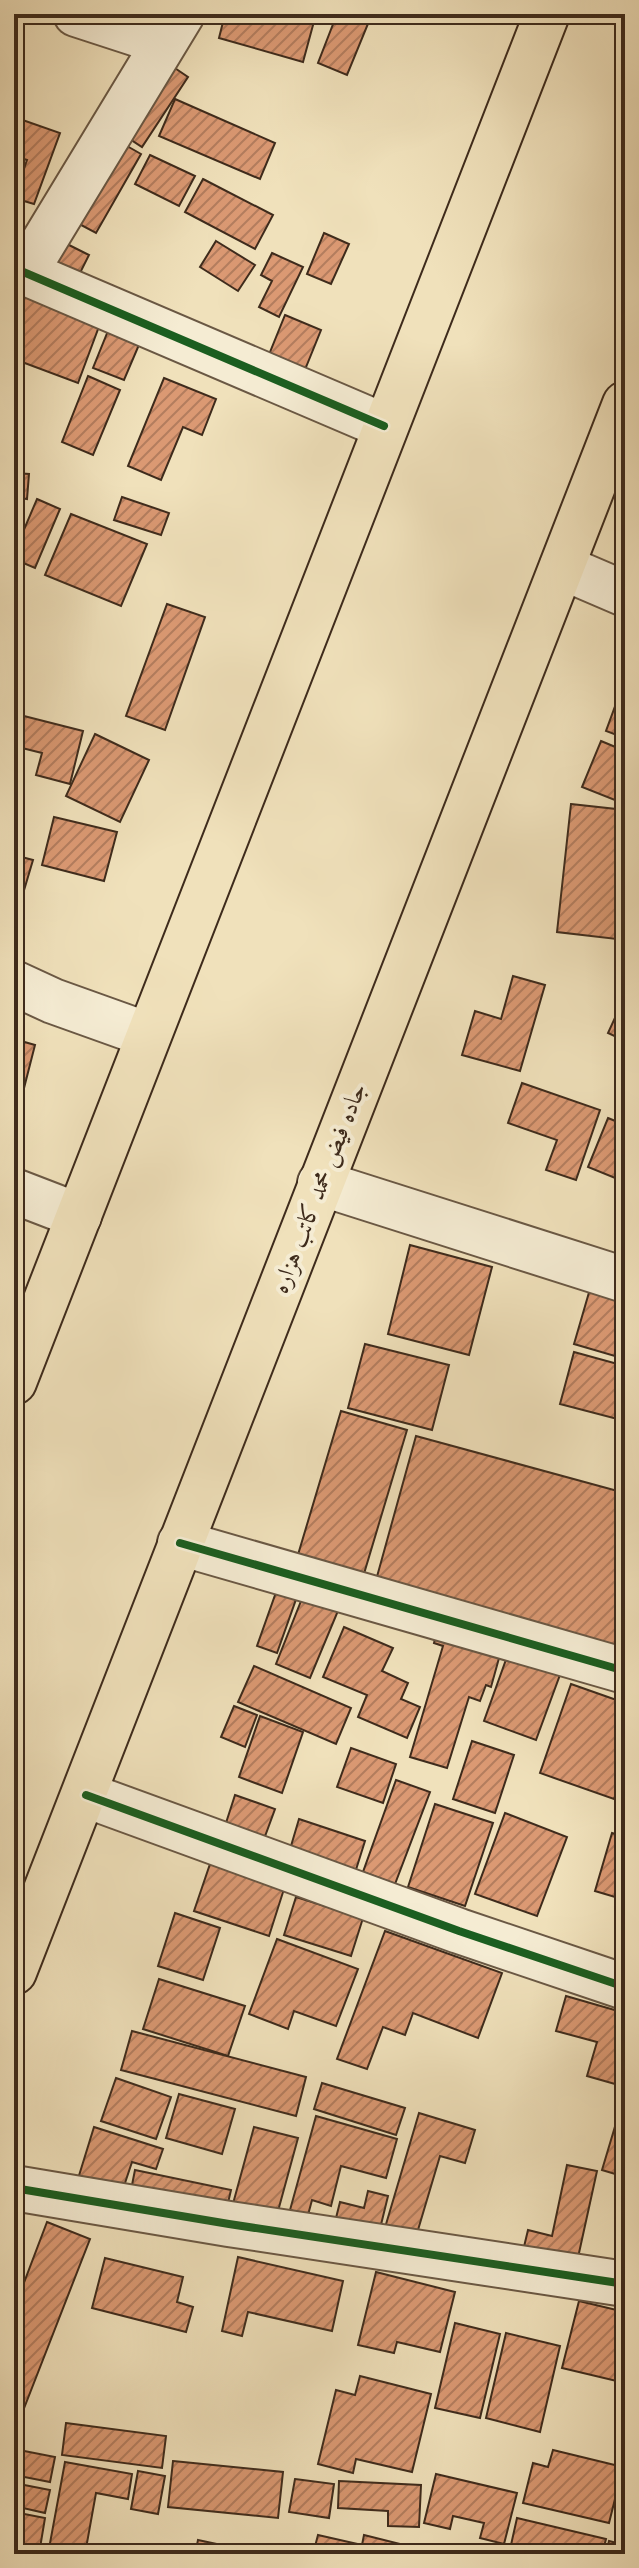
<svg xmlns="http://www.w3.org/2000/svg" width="639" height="2568" font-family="'Libre Caslon Text',Amiri,serif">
<defs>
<pattern id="building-hatch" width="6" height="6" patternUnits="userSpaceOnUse" patternTransform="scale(2)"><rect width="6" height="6" fill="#db9973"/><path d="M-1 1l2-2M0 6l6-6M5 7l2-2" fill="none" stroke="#b37d5e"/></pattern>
</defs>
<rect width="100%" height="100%" fill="#f0e1bb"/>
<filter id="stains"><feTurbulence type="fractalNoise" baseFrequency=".0025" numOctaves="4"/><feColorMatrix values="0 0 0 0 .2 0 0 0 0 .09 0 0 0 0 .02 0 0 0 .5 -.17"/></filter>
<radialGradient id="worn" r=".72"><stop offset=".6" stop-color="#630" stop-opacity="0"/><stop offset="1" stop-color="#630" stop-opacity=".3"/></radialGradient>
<g fill="url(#building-hatch)" stroke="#3e2b1c" stroke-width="2">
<path d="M225 14H316L303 62 219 38Z"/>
<path d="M337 14H372L347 75 318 63Z"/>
<path d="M163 60 188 77 142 147 116 130Z"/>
<path d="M175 99 275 143 260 179 159 136Z"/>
<path d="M14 117 60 133 34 204 14 198 27 160 14 156Z"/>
<path d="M113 138 141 154 96 233 68 218Z"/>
<path d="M150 155 195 176 179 206 135 184Z"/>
<path d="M203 179 273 215 255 249 185 212Z"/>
<path d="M324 233 349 244 331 284 307 274Z"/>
<path d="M55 238 89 255 79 275 45 258Z"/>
<path d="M216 241 255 265 238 291 200 267Z"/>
<path d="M272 253 303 267 279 317 259 307 272 281 261 275Z"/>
<path d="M14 288 101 321 78 383 14 359Z"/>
<path d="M285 315 321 330 300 382 264 367Z"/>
<path d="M112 321 144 333 124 380 93 368Z"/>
<path d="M88 376 120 390 93 455 62 442Z"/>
<path d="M164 378 216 399 202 435 183 427 161 480 128 466Z"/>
<path d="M14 473 29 474 27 499 14 497Z"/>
<path d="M122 497 169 513 161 535 114 520Z"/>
<path d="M37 499 60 509 35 568 14 559V553Z"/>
<path d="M71 514 147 544 121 606 45 575Z"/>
<path d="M167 604 205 617 165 730 126 716Z"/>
<path d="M625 679V738L606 731Z"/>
<path d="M20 715 83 731 70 784 36 775 42 753 14 746Z"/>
<path d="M95 734 149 760 120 822 66 796Z"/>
<path d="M601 741 625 751V804L582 787Z"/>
<path d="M571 804 625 810V940L557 932Z"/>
<path d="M54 817 117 832 104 881 42 865Z"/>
<path d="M14 855 33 860 14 924Z"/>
<path d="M513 976 545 985 520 1071 462 1055 475 1011 501 1019Z"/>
<path d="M625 996V1041L608 1033Z"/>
<path d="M14 1039 35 1045 23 1092 14 1090Z"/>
<path d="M522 1083 600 1110 576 1180 546 1170 557 1140 508 1123Z"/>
<path d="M608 1118 625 1125V1182L588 1167Z"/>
<path d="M410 1245 492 1267 469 1355 388 1334Z"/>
<path d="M590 1289 625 1299V1359L574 1344Z"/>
<path d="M365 1344 449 1365 432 1430 348 1408Z"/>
<path d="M574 1352 625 1366V1421L560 1404Z"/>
<path d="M341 1411 407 1430 360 1587 294 1568Z"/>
<path d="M416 1436 625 1493V1661L373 1591Z"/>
<path d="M280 1581 300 1588 277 1653 257 1646Z"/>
<path d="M305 1591 340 1606 310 1678 276 1664Z"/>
<path d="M344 1627 393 1648 382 1671 408 1683 401 1699 420 1707 407 1738 358 1717 367 1695 323 1677Z"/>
<path d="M437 1631 501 1651 491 1687 486 1685 480 1701 469 1697 447 1768 410 1757 443 1646 434 1643Z"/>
<path d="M508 1654 561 1672 536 1740 484 1721Z"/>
<path d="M254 1666 351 1708 336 1744 238 1702Z"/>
<path d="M571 1684 625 1703V1768L614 1799 540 1773Z"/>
<path d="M234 1706 257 1715 245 1747 221 1737Z"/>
<path d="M260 1716 303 1732 282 1793 239 1777Z"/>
<path d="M472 1741 514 1755 495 1813 453 1799Z"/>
<path d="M351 1748 396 1764 383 1803 337 1787Z"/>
<path d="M396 1780 430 1792 395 1884 363 1872Z"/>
<path d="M235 1795 275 1809 264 1839 225 1826Z"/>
<path d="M435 1804 493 1823 465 1906 408 1887Z"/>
<path d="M505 1813 567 1837 537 1916 475 1894Z"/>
<path d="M299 1819 365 1841 354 1876 288 1856Z"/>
<path d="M612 1833 625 1837V1900L595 1891Z"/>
<path d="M210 1864 284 1889 269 1936 194 1911Z"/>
<path d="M296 1897 363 1918 351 1956 284 1935Z"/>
<path d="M175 1913 220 1928 203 1980 158 1966Z"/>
<path d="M385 1931 502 1973 478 2038 413 2013 405 2035 383 2027 367 2069 337 2059Z"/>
<path d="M277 1939 358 1969 336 2026 294 2011 288 2029 249 2014Z"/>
<path d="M159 1979 245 2006 228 2056 143 2029Z"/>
<path d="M566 1996 625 2013V2050L615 2084 587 2076 597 2042 556 2031Z"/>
<path d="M132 2031 306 2077 296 2116 121 2070Z"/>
<path d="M116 2078 171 2097 156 2139 101 2121Z"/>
<path d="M322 2083 405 2108 396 2135 314 2109Z"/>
<path d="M625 2093V2177L602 2170Z"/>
<path d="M179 2094 235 2109 222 2154 166 2138Z"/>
<path d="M419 2113 475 2130 465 2163 440 2156 415 2240 384 2231Z"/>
<path d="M316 2116 397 2139 386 2178 341 2166 331 2206 312 2200 308 2215 290 2210Z"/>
<path d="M94 2127 163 2149 156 2169 132 2162 121 2195 77 2182Z"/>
<path d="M254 2127 298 2138 275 2222 231 2211Z"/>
<path d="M567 2165 597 2171 577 2262 523 2251 528 2230 552 2236Z"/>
<path d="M135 2170 231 2190 224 2220 129 2200Z"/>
<path d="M368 2191 388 2196 378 2237 334 2226 340 2202 364 2208Z"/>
<path d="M47 2222 90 2239 14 2434V2309Z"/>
<path d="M238 2257 343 2281 332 2331 248 2312 242 2336 222 2331Z"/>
<path d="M105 2258 183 2277 177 2302 193 2307 186 2332 92 2308Z"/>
<path d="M376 2272 455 2292 440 2352 397 2342 394 2353 358 2345Z"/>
<path d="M579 2301 625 2312V2383L562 2368Z"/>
<path d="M455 2323 500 2334 480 2418 435 2408Z"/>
<path d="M506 2333 560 2346 540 2432 486 2418Z"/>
<path d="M360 2376 431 2394 412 2472 356 2459 353 2473 318 2464 336 2390 355 2395Z"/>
<path d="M66 2423 166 2436 162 2468 62 2455Z"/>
<path d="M14 2449 55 2457 50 2482 14 2475Z"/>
<path d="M553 2450 623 2467 609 2523 523 2503 533 2463 548 2467Z"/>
<path d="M173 2461 283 2472 278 2518 168 2507Z"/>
<path d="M65 2462 132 2474 128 2499 96 2493 85 2554H48Z"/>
<path d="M138 2471 165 2476 158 2514 131 2509Z"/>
<path d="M436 2474 517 2493 504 2544 480 2538 484 2523 453 2516 450 2529 424 2523Z"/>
<path d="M295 2479 334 2484 329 2518 289 2512Z"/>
<path d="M339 2481 421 2485 419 2527 388 2526V2511L338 2508Z"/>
<path d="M14 2483 50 2490 45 2513 14 2506Z"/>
<path d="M14 2512 45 2518 39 2554H14Z"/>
<path d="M517 2518 606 2539 602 2554H509Z"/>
<path d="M318 2535 362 2545 364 2535 404 2545 402 2554H313Z"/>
<path d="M198 2540 264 2554H195Z"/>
<path d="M609 2541 625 2545V2554H606Z"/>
</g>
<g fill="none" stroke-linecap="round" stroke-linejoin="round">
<g stroke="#6a5844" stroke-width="48">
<g id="minor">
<path d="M76 14 162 42"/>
<path d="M14 268 384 426"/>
<path d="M26 271 182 14"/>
<path d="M562 567 625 594"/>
<path d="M14 983 53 1001 148 1035"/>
<path d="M320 1183 625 1280"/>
<path d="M14 1191 79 1216"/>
<path d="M180 1543 625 1671"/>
<path d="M86 1795 459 1931 625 1987"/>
<path d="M14 2188 229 2224 625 2284"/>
</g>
</g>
<g stroke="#3e2b1c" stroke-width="48">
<g id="primary">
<path d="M14 1382 547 14"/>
<path d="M14 1972 625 404"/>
</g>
</g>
<use href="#minor" stroke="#f5ecd3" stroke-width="44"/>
<use href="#primary" stroke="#f0e1bb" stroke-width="44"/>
<g stroke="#f5ecd3" stroke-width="13">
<g id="cycleway">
<path d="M14 268 384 426"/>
<path d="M180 1543 625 1671"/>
<path d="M86 1795 459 1931 625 1987"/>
<path d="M14 2188 229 2224 625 2284"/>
</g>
</g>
<use href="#cycleway" stroke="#1b5e20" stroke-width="8"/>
</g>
<g text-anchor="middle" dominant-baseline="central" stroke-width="8" stroke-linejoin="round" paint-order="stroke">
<g font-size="24" fill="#3e2b1c" stroke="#f5ecd3">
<text transform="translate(318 1188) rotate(-69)">جاده فیض محمد کاتب هزاره</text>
</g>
</g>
<rect width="639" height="2568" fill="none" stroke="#f0e1bb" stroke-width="48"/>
<rect x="16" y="16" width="607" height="2536" fill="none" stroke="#3e2b1c" stroke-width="4"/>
<rect x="24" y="24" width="591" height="2520" fill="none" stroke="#3e2b1c" stroke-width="2"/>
<rect width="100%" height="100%" filter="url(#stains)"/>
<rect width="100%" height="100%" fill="url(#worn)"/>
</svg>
